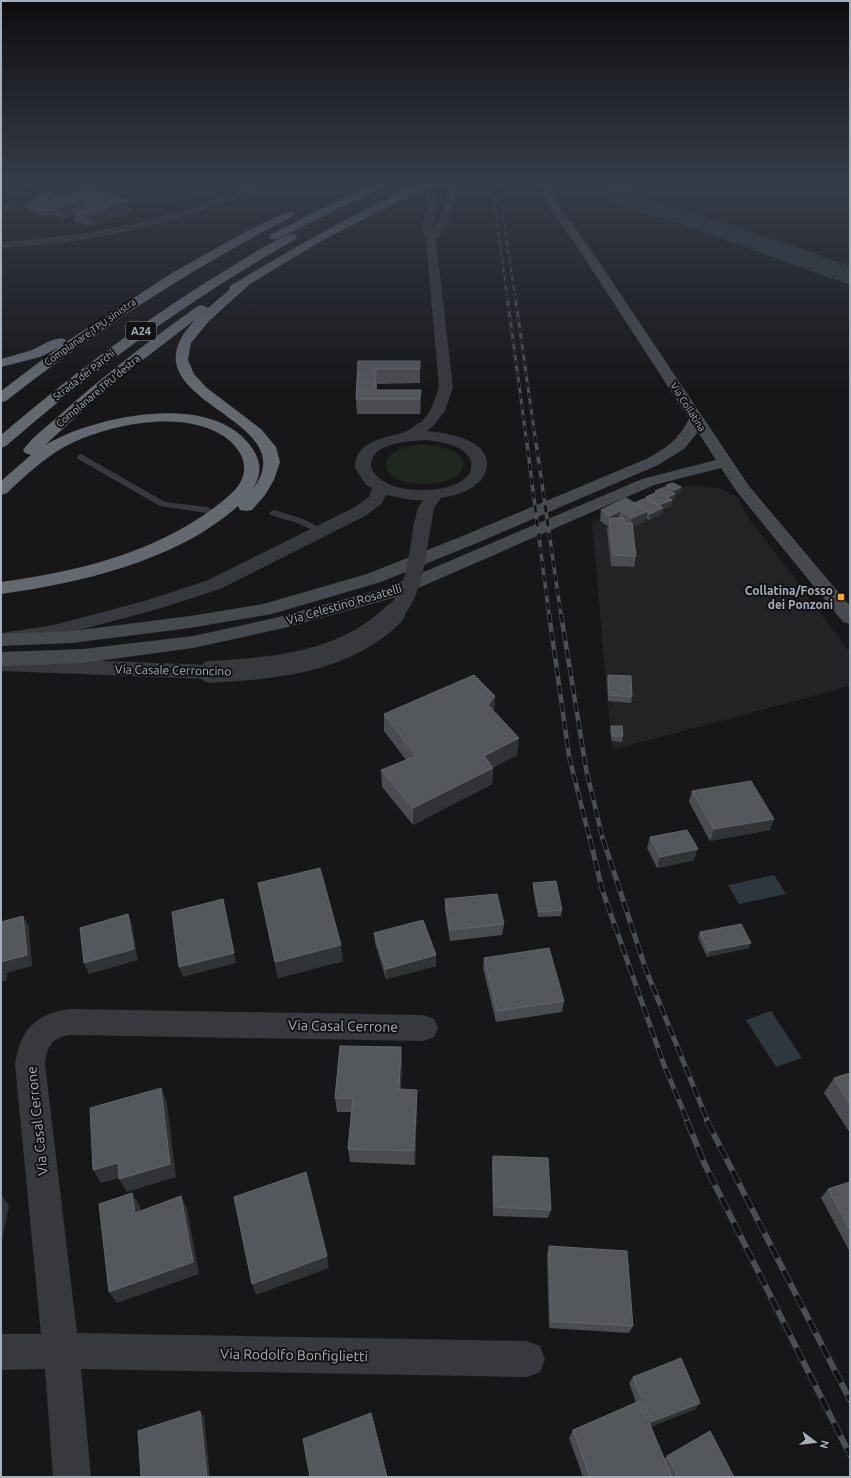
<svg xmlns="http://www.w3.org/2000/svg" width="851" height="1478" font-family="Ubuntu,sans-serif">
<rect width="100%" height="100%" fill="#171719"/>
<g fill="#232326">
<path d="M45 183H196V196L155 211Z"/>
<path d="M679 486H696L719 488 738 497 747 516 850 652V686L612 750 592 522Z"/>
</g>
<path fill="#1f271f" d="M419 444C431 445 473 449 462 470 452 487 414 486 399 480 384 473 381 459 396 451 403 447 411 446 419 444Z"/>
<g fill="#2d373d">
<path d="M602 183H630L636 193 655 202 724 222 850 266V285L681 224 621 206 603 194 605 186Z"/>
<path d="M774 875 786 894 739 904 728 885Z"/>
<path d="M771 1011 802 1058 776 1067 746 1020Z"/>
</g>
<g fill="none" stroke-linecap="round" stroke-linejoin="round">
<g fill="#38393e" fill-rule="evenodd">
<path d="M243 184 257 188 258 189 255 191 241 187 240 186Z"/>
<path d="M81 454 165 502 207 507 212 510 207 513 160 506 78 459 77 457 78 455Z"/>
<path d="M274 510 303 519 327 531 325 533H319L297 523 271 515 269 513Z"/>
</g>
<g fill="#38393e" fill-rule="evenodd">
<path d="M262 183H277L275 185C239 197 203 212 166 222 112 237 57 245 1 248V242C54 238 106 231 157 218 193 208 227 195 262 183Z"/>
<path d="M425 183H435L437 205 433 231C444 215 447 202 444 183H454C458 209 451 221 436 241L453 387 445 411 433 426 427 431C443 433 461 435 475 444 482 449 487 456 487 464 486 487 459 495 441 498L434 508 431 527 428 531 422 532 416 531 413 527 418 508 423 500H412L386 495 382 503 367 515 220 589 158 609 54 637 1 645V633L54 625 144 601 206 581 355 507 369 497 372 488 366 485 355 468C354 442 383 438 402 433 408 431 418 424 423 420 432 411 435 399 439 387L426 241 422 229 427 205ZM426 440C441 442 464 445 471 460 471 465 472 471 468 475 454 493 411 493 391 485 383 482 377 477 372 470 365 443 409 441 426 440Z"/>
<path d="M1 657 210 665 217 667 220 672 217 677 210 679 1 671Z"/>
<path d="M71 1009 424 1015 434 1019 438 1028 434 1037 424 1041 71 1035C52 1037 47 1046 45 1064L77 1333 527 1341 540 1346 545 1359 540 1372 527 1377 81 1369 91 1477H53L45 1369 1 1370V1334H41L15 1064C20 1030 36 1013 71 1009Z"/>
</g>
<path fill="#46494e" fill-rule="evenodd" d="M539 183H549L559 207 589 247 749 486 850 606V624L843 622 737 492 721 468 654 485 400 596 284 628 193 648 83 663 1 666V652L83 649 193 636 275 618 386 588 642 479 716 460 698 432 684 449 658 465 477 543 381 582 272 614 190 628 72 643 1 646V634L72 631 190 616 263 604 367 574 465 535 646 459C667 448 678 440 689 419L578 248 549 207Z"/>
<g fill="#64686f" fill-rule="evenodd">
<path d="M377 183H390L278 239H270L269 237 270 235 322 208Z"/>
<path d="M421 183H435L323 240 250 284 209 321 191 343 188 360 194 374 207 388 261 429 276 447 280 462 274 480 265 495 252 510 246 511 240 510 238 506C177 561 80 583 1 594V582C76 572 154 553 215 507 228 497 245 485 244 467 244 456 237 448 230 441 191 408 116 423 74 442 48 454 27 474 7 493L1 495V481L31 455 25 453 23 450C33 436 49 425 61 414 104 375 150 340 198 306L202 305 208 308 229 290 230 286C292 249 355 212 421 183ZM196 319C114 403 311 415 252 490 262 475 262 462 252 448 213 390 95 416 45 445L118 379Z"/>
<path d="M289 211 293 212 294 214 293 216C191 269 96 330 6 401L1 402V391L58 348 40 357 1 367V359C10 356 20 354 29 351 40 348 52 336 65 339L66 342 172 273 247 231Z"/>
<path d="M292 234 296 235 297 237 296 239C191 298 97 367 6 446L1 448V435C74 373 149 316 231 267 246 258 276 238 292 234Z"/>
</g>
<g stroke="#4b4e53" stroke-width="2">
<g id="rail-far5">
<path d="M492 183 507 296"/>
<path d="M498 183 515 296"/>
<path d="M1 212 33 183"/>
</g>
</g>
<g stroke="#4b4e53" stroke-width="3">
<g id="rail-far4">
<path d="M507 295 526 437"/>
<path d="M515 295 535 437"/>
</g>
</g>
<g stroke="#4b4e53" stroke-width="3.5">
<g id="rail-far3">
<path d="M526 436 549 615"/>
<path d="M535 436 561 615"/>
</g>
</g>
<g stroke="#4b4e53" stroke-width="4.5">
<g id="rail-far2">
<path d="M549 614 569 756 590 840"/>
<path d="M561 614 586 769 603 840"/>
</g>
</g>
<g stroke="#4b4e53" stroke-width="5">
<g id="rail-far1">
<path d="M590 839 602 889 664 1065 688 1122"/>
<path d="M603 839 646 970 708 1122"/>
</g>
</g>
<g stroke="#4b4e53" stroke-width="6">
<g id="rail">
<path d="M687 1121 705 1165 850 1455"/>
<path d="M707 1121 850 1400"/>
</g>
</g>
<use href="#rail-far5" stroke="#121214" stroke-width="1.5" stroke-dasharray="4.5" stroke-linecap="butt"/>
<use href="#rail-far4" stroke="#121214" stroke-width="2" stroke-dasharray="5.5" stroke-linecap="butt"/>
<use href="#rail-far3" stroke="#121214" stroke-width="2.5" stroke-dasharray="7" stroke-linecap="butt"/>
<use href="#rail-far2" stroke="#121214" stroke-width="3" stroke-dasharray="9" stroke-linecap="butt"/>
<use href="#rail-far1" stroke="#121214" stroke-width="3.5" stroke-dasharray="11" stroke-linecap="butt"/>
<use href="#rail" stroke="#121214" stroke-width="4.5" stroke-dasharray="14" stroke-linecap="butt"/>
<path stroke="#38393e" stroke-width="17" d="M393 615C415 592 417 557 422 527"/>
<path stroke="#38393e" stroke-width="22" d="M210 672C275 668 344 663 394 614"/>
</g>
<g fill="#4a4c51">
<path d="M87 189 131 212 91 226 75 222 74 215 64 219 49 214 45 216 26 210 25 206 63 197Z"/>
<path d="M358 361 420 369V383L377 384V390H421V405L420 414H357L356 399Z"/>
<path d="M666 485 681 487 680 493 675 495 674 500 672 501 671 506 663 509 662 514 649 520 646 518V521L632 528 636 556 634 567 611 566 607 529 608 526 600 521 601 510 634 503 646 498V497L655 493V491L666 488Z"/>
<path d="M608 675 632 697 631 703 608 701 607 680Z"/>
<path d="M495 696 494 712 517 755 493 767 492 784 413 825 382 787 381 770 406 760 384 731V714Z"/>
<path d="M611 726 623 736 622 742 612 741 610 732Z"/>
<path d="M692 791 774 819 770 830 710 841 689 802Z"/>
<path d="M650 837 694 860 657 868 647 848Z"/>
<path d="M258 883 343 961 278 978Z"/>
<path d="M533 883 562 910 561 916 538 917 533 889Z"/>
<path d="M445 899 504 924 502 935 450 941 445 910Z"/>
<path d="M700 932 749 948 707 957 698 937Z"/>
<path d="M374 933 436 966 386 979 375 943Z"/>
<path d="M484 958 564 1001 562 1012 496 1022 483 968Z"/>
<path d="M401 1047 402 1062 401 1089 417 1104 415 1165 350 1162 348 1149 351 1112H337L335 1098Z"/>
<path d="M850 1073V1133L824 1093 834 1078Z"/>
<path d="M493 1156 551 1210 548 1218 493 1216 492 1165Z"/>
<path d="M850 1182V1252L821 1198 828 1189Z"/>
<path d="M549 1246 633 1326 629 1333 549 1328 547 1255Z"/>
<path d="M633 1377 700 1403 695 1409 650 1427 664 1459 667 1456 734 1477H583L569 1438 573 1430 636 1402 629 1383Z"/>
</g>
<g fill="#313336">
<path d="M84 199 87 211 72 210 74 215 64 219 61 207Z"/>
<path d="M129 200 131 212 91 226 88 214Z"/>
<path d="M48 210 49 214 45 216 44 212Z"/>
<path d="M376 369 377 384 376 399Z"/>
<path d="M421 390V405L420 414V399Z"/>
<path d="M681 487 680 493 675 495 674 500 672 501 671 506 663 509 662 514 649 520 650 514 658 510 659 505 667 497 673 495 674 490Z"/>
<path d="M620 511 618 522 609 521 610 516Z"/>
<path d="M648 511 646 521 630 529 632 518Z"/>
<path d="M495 696 494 712 488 705Z"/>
<path d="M519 738 517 755 483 773 484 756Z"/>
<path d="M493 768 492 784 413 825V808Z"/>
<path d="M774 819 770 830 710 841 714 829Z"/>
<path d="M698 849 694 860 657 868 660 857Z"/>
<path d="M223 899 236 963 183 977 179 967Z"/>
<path d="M128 914 132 925 138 960 89 974 84 963Z"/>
<path d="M23 916 29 927 32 966 7 973V980L1 982V962Z"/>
<path d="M751 943 749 948 707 957 709 951Z"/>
<path d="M341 945 343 961 278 978 275 962Z"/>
<path d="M436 955V966L386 979V969Z"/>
<path d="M401 1047 402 1062 400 1104 399 1089Z"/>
<path d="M161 1088 167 1103 176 1177 127 1192 119 1179Z"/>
<path d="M417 1090V1104L415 1165 414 1151Z"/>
<path d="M118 1163 125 1176 101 1183 93 1170Z"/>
<path d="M132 1193 140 1206 142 1225 135 1213Z"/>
<path d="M2 1196 9 1205 1 1246V1202Z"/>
<path d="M181 1196 187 1209 199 1274 117 1303 109 1292Z"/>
<path d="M327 1256 329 1268 256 1295 252 1284Z"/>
<path d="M700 1403 695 1409 646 1428 651 1422Z"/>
<path d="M200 1411 204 1417 210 1477H207Z"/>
</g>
<g fill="#54575c" stroke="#62656b">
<path d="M87 189 129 200 88 214 72 210 95 202 84 199 61 207 46 203Z"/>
<path d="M44 192 63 197 46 203 48 210 44 212 25 206Z"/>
<path d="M358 361H420V369H376V390H421L420 399H356Z"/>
<path d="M673 483 681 487 674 490 666 485Z"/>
<path d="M665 487 675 494 667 497 672 500 659 505 646 497 657 492 655 491Z"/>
<path d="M626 498 648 511 632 518 620 511 610 516 601 510Z"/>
<path d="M646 498 663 508 650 514 647 512 648 511 634 503Z"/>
<path d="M609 518H624L625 523H632L636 556 613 555Z"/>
<path d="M474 675 495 696 488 705 519 738 484 756 493 768 413 808 381 770 416 756 384 714Z"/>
<path d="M608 675 631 676 632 697 609 695Z"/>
<path d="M611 726H622L623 736H613Z"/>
<path d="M751 781 774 819 714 829 692 791Z"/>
<path d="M687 830 698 849 660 857 650 837Z"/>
<path d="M320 868 341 945 275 962 258 883Z"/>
<path d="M556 881 562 910 539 912 533 883Z"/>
<path d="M497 894 504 924 450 930 445 899Z"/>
<path d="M223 899 234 953 179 967 172 912Z"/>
<path d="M128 914 134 949 84 963 80 928Z"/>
<path d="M23 916 27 955 1 962V922Z"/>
<path d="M423 920 436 955 386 969 374 933Z"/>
<path d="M741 924 751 943 709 951 700 932Z"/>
<path d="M549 948 564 1001 497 1011 484 958Z"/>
<path d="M340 1046 401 1047 399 1089 417 1090 414 1151 348 1149 353 1098H335Z"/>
<path d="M850 1073V1104L834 1078Z"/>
<path d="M161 1088 170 1164 119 1179 118 1163 93 1170 90 1108Z"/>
<path d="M493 1156 548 1158 551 1210 494 1207Z"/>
<path d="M306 1172 327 1256 252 1284 234 1197Z"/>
<path d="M850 1182V1230L828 1189Z"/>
<path d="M132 1193 135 1213 181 1196 193 1262 109 1292 99 1204Z"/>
<path d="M549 1246 627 1251 633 1326 551 1321Z"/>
<path d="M681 1358 700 1403 651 1422 633 1377Z"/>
<path d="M640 1401 672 1477H590L573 1430Z"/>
<path d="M200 1411 207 1477H141L138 1431Z"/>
<path d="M371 1413 387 1477H310L303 1439Z"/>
<path d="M710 1431 734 1477H678L667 1456Z"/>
</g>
<linearGradient id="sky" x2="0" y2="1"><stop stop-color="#0d0d0e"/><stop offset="0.47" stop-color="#363c49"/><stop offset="1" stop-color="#363c49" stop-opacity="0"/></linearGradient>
<rect width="851" height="390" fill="url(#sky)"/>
<rect fill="#f4a434" stroke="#121214" stroke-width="1.5" x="837" y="593" width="8" height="8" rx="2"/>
<g text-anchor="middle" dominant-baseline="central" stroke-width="4" stroke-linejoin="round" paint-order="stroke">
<g font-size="10" fill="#a9afb9" stroke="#121214">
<text transform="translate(90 332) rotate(-35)">Complanare TPU sinistra</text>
<text transform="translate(84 375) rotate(-38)">Strada dei Parchi</text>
<text transform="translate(98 391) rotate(-40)">Complanare TPU destra</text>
<text transform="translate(688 407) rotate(57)">Via Collatina</text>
</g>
<rect fill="#121214" stroke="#7c8088" stroke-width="1" x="126" y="322" width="30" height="18" rx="3"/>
<g font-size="11" font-weight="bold" fill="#a9afb9">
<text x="141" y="331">A24</text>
</g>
<g font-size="12" font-weight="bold" fill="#a9afb9" stroke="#121214" text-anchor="end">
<text x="833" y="590">Collatina/Fosso<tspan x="833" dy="14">dei Ponzoni</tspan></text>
</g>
<g font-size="12" fill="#a9afb9" stroke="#121214">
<text transform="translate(344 604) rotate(-16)">Via Celestino Rosatelli</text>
<text transform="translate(173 670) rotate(1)">Via Casale Cerroncino</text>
</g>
<g font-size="14" fill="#a9afb9" stroke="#121214">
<text transform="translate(343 1026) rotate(1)">Via Casal Cerrone</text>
<text transform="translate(37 1121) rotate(-96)">Via Casal Cerrone</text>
<text transform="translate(294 1355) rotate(1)">Via Rodolfo Bonfiglietti</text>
</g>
</g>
<rect width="851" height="1478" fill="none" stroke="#a9afb9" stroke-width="4"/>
<g transform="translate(815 1442) rotate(105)" stroke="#121214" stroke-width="3" paint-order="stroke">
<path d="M0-3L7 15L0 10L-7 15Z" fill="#a9afb9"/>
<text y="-6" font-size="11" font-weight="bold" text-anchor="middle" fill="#a9afb9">N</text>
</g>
</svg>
